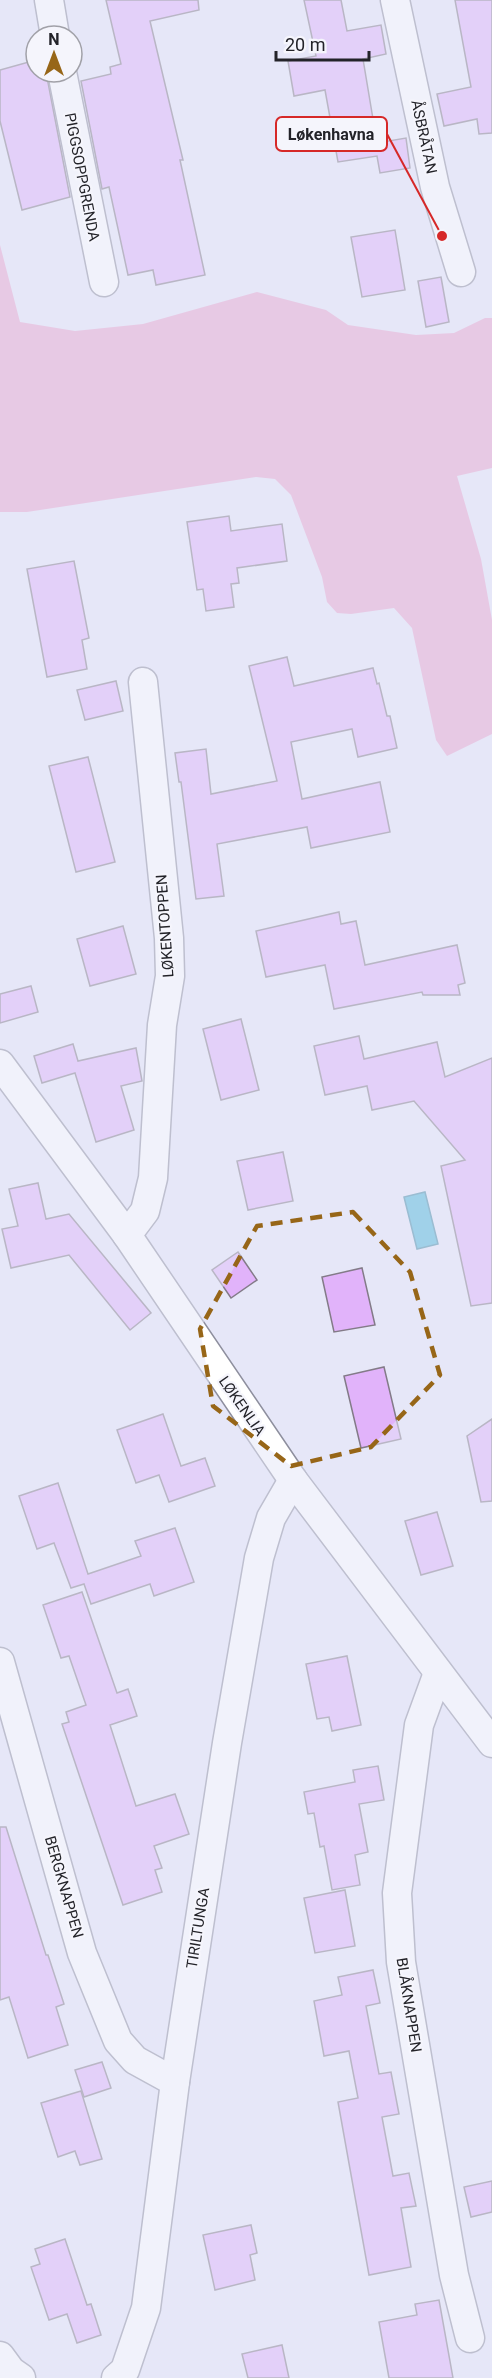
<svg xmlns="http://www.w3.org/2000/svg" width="492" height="2378" font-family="Roboto,sans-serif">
<rect width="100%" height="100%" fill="#e6e7f8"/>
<path fill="#e9a5cd" d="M0 245 20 322 75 331 143 324 257 292 326 310 348 325 416 335 454 333 485 318H492V468L457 476 481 559 492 620V734L447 756 436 740 412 628 394 608 351 614 337 613 327 602 322 577 291 495 275 479 256 477 27 512H0Z"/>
<path fill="#4cb5d8" stroke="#4089a4" stroke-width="1.5" d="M425 1192 438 1244 417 1249 404 1197Z"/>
<g fill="#e1b3fa" stroke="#837b88" stroke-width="1.5">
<path d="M106 0H198L199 10 150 21 183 160H180L205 275 156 285 153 270 128 275 109 187 102 189 81 81 111 74 110 67 121 64Z"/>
<path d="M304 0H341L347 31 381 25 386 54 363 59 377 143 406 138 410 168 380 173 377 156 338 162 325 90 294 96 288 61 316 56Z"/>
<path d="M455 0H492V133L479 134 477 119 444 126 437 94 471 87Z"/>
<path d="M36 60V72H46L70 197 22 210 0 121V70Z"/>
<path d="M395 230 405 290 362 297 351 237Z"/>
<path d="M441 277 449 322 426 327 418 281Z"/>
<path d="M229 516 231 531 282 524 287 561 237 568 239 583 231 584 234 607 206 611 203 589 197 590 187 522Z"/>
<path d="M74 561 89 638 82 640 87 669 47 677 27 569Z"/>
<path d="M287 657 294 686 373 668 377 684 379 683 387 716H390L397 748 358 757 352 729 291 742 302 799 380 782 390 832 311 848 307 827 217 844 224 896 196 899 181 782H179L175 753 206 749 211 794 277 781 249 666Z"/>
<path d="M116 681 123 711 85 720 77 690Z"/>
<path d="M88 757 115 862 76 872 49 766Z"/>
<path d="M339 912 341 924 356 921 365 965 457 945 465 983 458 985 460 995H423L422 992 334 1009 325 965 266 977 256 931Z"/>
<path d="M123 926 136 974 90 986 77 939Z"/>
<path d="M31 986 38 1012 0 1023V994Z"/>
<path d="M241 1019 259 1090 221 1100 203 1029Z"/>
<path d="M359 1036 364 1059 437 1042 445 1077 492 1058V1303L471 1306 441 1166 465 1160 414 1101 372 1110 367 1086 325 1095 314 1046Z"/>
<path d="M73 1044 78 1061 136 1048 142 1081 121 1086 134 1130 96 1142 75 1073 42 1083 34 1056Z"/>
<path d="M283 1152 293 1201 248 1210 237 1161Z"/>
<path d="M38 1183 46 1219 69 1214 151 1313 130 1330 69 1255 11 1268 2 1229 18 1226 9 1189Z"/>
<path d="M238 1252 257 1280 231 1298 212 1270Z"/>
<path d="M362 1268 375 1325 334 1332 322 1277Z"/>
<path d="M384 1367 401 1439 361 1448 344 1376Z"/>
<path d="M163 1414 181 1466 205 1458 215 1486 169 1502 159 1475 136 1483 117 1430Z"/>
<path d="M492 1419V1501L481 1502 467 1436Z"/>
<path d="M58 1483 88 1574 141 1556 135 1541 175 1528 194 1582 154 1596 150 1584 91 1604 84 1584 71 1588 54 1543 37 1549 19 1496Z"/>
<path d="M437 1512 453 1566 421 1575 405 1521Z"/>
<path d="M82 1592 117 1693 128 1689 137 1716 110 1725 136 1806 175 1794 189 1834 154 1846 162 1868 155 1870 162 1892 123 1905 62 1724 69 1722 66 1712 86 1705 69 1656 61 1658 43 1605Z"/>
<path d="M347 1656 361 1725 332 1731 329 1717 317 1719 306 1664Z"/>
<path d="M378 1766 384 1800 359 1804 368 1852 355 1855 360 1885 332 1890 324 1846 320 1847 314 1813 308 1814 304 1792 355 1782 353 1770Z"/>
<path d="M0 1827H6L46 1955H48L64 2004 56 2007 68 2045 28 2058 9 1997 0 2000Z"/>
<path d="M345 1890 355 1946 315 1953 304 1898Z"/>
<path d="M373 1970 380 2003 366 2006 379 2074 391 2072 399 2114 382 2117 393 2176 409 2173 416 2206 401 2208 411 2267 369 2275 338 2102 358 2098 349 2051 324 2056 314 2001 342 1995 338 1977Z"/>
<path d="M102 2062 111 2088 84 2097 75 2070Z"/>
<path d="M81 2091 102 2159 80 2165 75 2151 58 2157 41 2103Z"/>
<path d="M492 2181V2212L471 2217 464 2187Z"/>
<path d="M251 2225 257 2253 250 2255 255 2280 215 2290 203 2235Z"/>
<path d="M65 2239 87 2305 91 2304 101 2335 77 2343 67 2314 49 2320 31 2267 40 2264 35 2249Z"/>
<path d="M439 2300 453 2378H389L379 2322 417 2315 415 2304Z"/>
<path d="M282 2345 289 2378H248L242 2354Z"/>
</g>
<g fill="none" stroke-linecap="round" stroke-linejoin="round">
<g stroke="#8e8f9e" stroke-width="31">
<g id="minor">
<path d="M49 0 55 36"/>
<path d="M395 0 435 187 461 272"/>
<path d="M62 72 104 282"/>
<path d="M0 1064 127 1235 293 1480 492 1743"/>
<path d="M127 1235 145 1211 153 1178 162 1025 170 976 169 938 143 682"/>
<path d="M0 1662 82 1953 118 2041 135 2060 175 2082"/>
<path d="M438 1673 419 1725 397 1893 401 1962 454 2275 470 2338"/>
<path d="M0 2356 11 2371 21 2378"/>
<path d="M116 2378 125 2370 146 2308 175 2082 227 1743 259 1558 271 1518 293 1480"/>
</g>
</g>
<use href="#minor" stroke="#fff" stroke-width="28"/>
</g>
<path d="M0 0H492V2378H0ZM353 1212 410 1272 440 1375 371 1447 291 1466 213 1406 200 1329 257 1226Z" fill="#e6e7f8" fill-opacity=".55" fill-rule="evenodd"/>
<path fill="none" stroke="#976618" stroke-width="4.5" stroke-dasharray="12 8" stroke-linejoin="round" d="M353 1212 410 1272 440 1375 371 1447 291 1466 213 1406 200 1329 257 1226Z"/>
<g text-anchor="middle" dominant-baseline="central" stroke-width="4.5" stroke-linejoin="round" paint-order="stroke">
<g font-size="15" fill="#232329" stroke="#f5f5fc">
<text transform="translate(424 137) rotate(78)">ÅSBRÅTAN</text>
<text transform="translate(82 177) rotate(79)">PIGGSOPPGRENDA</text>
<text transform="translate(165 926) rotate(-94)">LØKENTOPPEN</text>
<text transform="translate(242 1406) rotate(55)">LØKENLIA</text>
<text transform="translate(64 1887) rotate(74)">BERGKNAPPEN</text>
<text transform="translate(198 1928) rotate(-81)">TIRILTUNGA</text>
<text transform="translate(409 2005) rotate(81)">BLÅKNAPPEN</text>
</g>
</g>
<path fill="none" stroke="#d62828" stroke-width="2" d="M442 236L387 134"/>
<circle fill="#d62828" stroke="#f5f5fc" stroke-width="2" cx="442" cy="236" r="6"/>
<rect fill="#f5f5fc" stroke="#d62828" stroke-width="2" x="276" y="117" width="111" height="34" rx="6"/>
<g font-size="16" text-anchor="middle" font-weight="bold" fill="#232329">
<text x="331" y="140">Løkenhavna</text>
</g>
<g transform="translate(54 54)"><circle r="28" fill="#f5f5fc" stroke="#a1a1a8" stroke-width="1.5"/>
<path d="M0-4.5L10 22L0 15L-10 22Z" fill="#976618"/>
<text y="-9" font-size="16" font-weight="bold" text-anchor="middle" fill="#232329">N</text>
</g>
<path d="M276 51v9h93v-9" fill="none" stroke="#232329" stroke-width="3"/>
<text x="285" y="51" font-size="18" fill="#232329" stroke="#f5f5fc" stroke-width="4.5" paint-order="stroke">20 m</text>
</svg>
